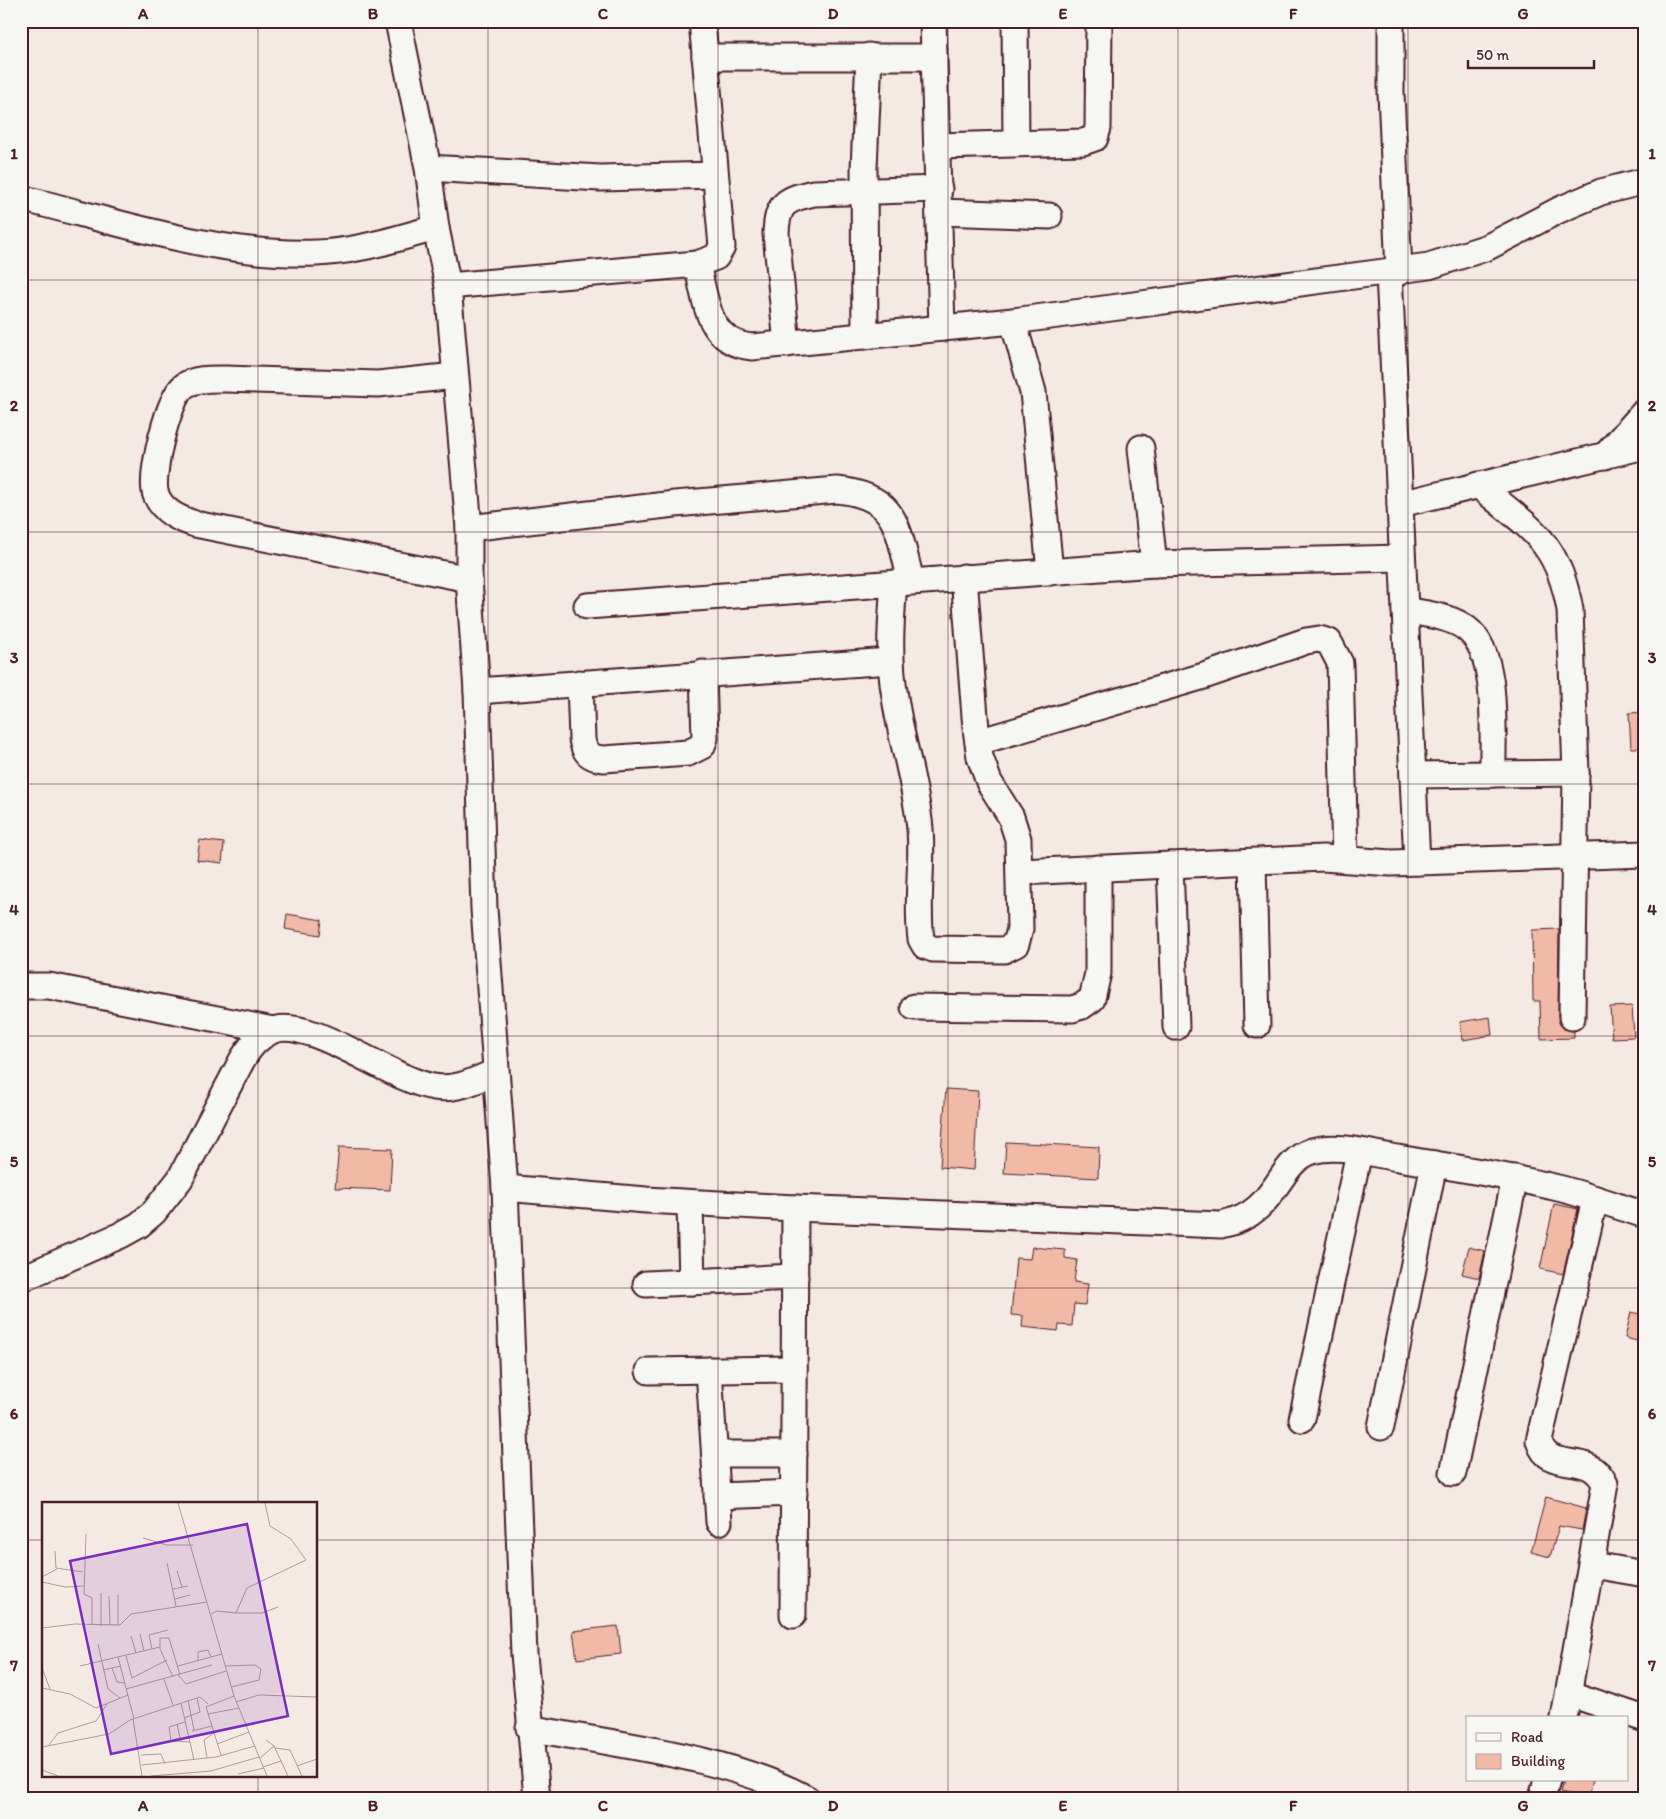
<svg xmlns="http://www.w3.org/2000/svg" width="1666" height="1819" font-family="Itim,sans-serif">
<rect width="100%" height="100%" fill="#f5eae3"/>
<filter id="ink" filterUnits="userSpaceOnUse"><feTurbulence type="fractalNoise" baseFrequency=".02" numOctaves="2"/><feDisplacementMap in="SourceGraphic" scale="10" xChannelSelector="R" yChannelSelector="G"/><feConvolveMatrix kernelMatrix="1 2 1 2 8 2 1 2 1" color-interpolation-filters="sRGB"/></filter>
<g filter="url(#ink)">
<g fill="#f1baa6" stroke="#4a1f2b">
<path d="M1645 712V748H1631L1629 713Z"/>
<path d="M200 840 224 843 222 863 197 860Z"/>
<path d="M287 914 322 920 320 935 285 929Z"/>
<path d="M1559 929 1558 1017 1564 1029 1574 1031V1038L1541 1039 1540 1001H1533L1532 930Z"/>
<path d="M1632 1006 1634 1037 1612 1038 1610 1007Z"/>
<path d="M1490 1017 1492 1035 1463 1040 1460 1022Z"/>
<path d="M946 1089 978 1091 974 1170 940 1167Z"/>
<path d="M1006 1142 1099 1147 1098 1178 1004 1173Z"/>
<path d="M339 1147 392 1149 390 1190 335 1188Z"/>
<path d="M1554 1204 1578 1209 1563 1274 1540 1269Z"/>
<path d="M1032 1247 1065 1250V1258L1077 1260 1074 1282 1088 1284 1085 1305 1074 1304 1072 1326 1059 1325 1058 1331 1022 1327 1023 1316 1011 1315 1016 1258 1030 1259Z"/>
<path d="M1469 1247 1485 1251 1479 1278 1462 1274Z"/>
<path d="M1631 1312 1645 1315V1343L1625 1338Z"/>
<path d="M1546 1497 1586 1508 1582 1530 1559 1526 1550 1557 1531 1552Z"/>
<path d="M618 1626 621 1654 577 1659 573 1631Z"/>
<path d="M1563 1780H1593L1589 1798 1560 1792Z"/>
</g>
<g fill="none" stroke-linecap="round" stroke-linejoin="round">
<g stroke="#4a1f2b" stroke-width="29">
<g id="minor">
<path d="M398 21 428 168 436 228 448 286 469 528V579L477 691 484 909 505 1188 524 1654 537 1798"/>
<path d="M933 21 942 328"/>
<path d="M1015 21 1016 143"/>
<path d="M1391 21V93L1399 272"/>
<path d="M705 57H934"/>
<path d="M938 146 1083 142 1095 138 1098 128 1099 21"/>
<path d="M428 168 600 178 715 175"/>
<path d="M21 198C114 221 221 257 316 253 357 252 397 238 436 228"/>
<path d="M940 212 1049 216"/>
<path d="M697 264C706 300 707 343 752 347L1013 321 1429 266 1488 247 1559 210 1601 192 1645 181"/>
<path d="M1389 273 1417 862"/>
<path d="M448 286 697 264 716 257 722 247 702 21"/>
<path d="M1013 321 1033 392 1050 572"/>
<path d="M865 336 864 168 869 56"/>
<path d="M787 344 776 234C777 204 785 199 814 193L939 189"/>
<path d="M455 376 378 384 226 379C213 379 195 378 184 386 168 398 149 477 156 495 163 512 179 519 195 524L469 579"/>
<path d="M1141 448 1154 564"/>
<path d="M1605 456 1645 411"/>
<path d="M1478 485C1529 528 1558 540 1570 610L1576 773 1572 1017"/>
<path d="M1400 504 1645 446"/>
<path d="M469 528 675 504 837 490C899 496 897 529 911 580"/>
<path d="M894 583C891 621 888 658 895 697 901 741 916 784 920 829 923 865 916 903 921 939L925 946 933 949 1004 950 1016 944 1020 929 1018 839 1011 817 989 782 980 757 976 729 964 577"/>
<path d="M587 606 1154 564 1402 558"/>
<path d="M1405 610C1424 614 1451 616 1467 629 1500 654 1492 735 1493 774"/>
<path d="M580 683 582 739C584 753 590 758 604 759L688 753 702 746 705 738 703 673"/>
<path d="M477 691 890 661"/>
<path d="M978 742 1204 676 1306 641 1319 639 1329 642 1340 663 1345 859"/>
<path d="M1413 775 1576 773"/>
<path d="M1253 862 1257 1025"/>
<path d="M1170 865 1176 1027"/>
<path d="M1020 872 1323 858 1391 863 1645 854"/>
<path d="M21 986H49L273 1030"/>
<path d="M914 1007 1072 1009 1082 1006 1092 999 1098 973V868"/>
<path d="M505 1188 646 1200 795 1208 1221 1225C1279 1214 1275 1163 1312 1151 1338 1143 1371 1154 1398 1158 1451 1167 1505 1175 1558 1188 1587 1195 1616 1206 1645 1215"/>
<path d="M690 1203 692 1282"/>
<path d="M21 1279 121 1235 139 1225 154 1212 180 1179 242 1060C250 1047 257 1038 271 1031 308 1014 392 1081 434 1087 456 1091 476 1080 495 1072"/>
<path d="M646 1284 795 1277"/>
<path d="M709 1370 719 1522"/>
<path d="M649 1371 794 1369"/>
<path d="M1302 1419 1359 1152"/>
<path d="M1381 1427 1434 1164"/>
<path d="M715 1454H794"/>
<path d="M1453 1473 1515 1178"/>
<path d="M717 1496 794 1493"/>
<path d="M1593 1565 1645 1574"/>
<path d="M793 1615 795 1208"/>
<path d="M1570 1694 1645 1719"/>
<path d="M1564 1718 1605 1484C1589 1448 1549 1476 1539 1441L1595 1199"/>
<path d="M529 1728C618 1745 726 1756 806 1798"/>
<path d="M1542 1798 1547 1780"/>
</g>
</g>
<use href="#minor" stroke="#f6f6f2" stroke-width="25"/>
</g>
</g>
<path fill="none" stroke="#4a1f2b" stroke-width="1" stroke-opacity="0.55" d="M258 21V1503M488 21V1798M718 21V1798M948 21V1798M1178 21V1798M1408 21V1798M21 280H1645M21 532H1645M21 784H1645M21 1036H1645M21 1288H1645M21 1540H44M316 1540H1645M258 1775V1798"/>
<g transform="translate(42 1502)">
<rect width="275" height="275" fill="#f5eae3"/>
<path fill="none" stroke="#b19999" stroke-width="1" d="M136 1 192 194 225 274M44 32 42 92 50 96V123M101 36 125 43H151M13 49 14 66 41 70M125 61 134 104M135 69 140 85M0 75 15 67M0 80 23 85 42 84M131 87 146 84M59 91V124M67 94 68 123M133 97 148 93M194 111H220L236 105M169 112 175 109 194 111 205 86 264 58 249 37 228 24 223 1M76 123V93M0 126 33 122 78 123 89 112 165 100M98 132 102 149M89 134 94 151M56 142 66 187 78 196M47 144 50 162M110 147 107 133 126 128M84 154 90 176 125 158M76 155 92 217M156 159V150L166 148 169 155M38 164 118 145M136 164 180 152M183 164 213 163 219 167 217 178 189 185M0 166 8 187M70 166 75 180 83 181M61 168 79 164M136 173 144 182 184 169M131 175 118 147V136H127L138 173M122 177 131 203M0 186 28 192 54 206 86 193M84 187 170 163M146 198 152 228M194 200 217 193 275 195M139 201 152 258M166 212 197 206M142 216 158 210 155 196M91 217 100 274M143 220 127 225 129 239 148 240M135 222 139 240M150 229 170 224M224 238 232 244 246 274M175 242 207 230M7 243 16 231 54 219 65 202M0 245 67 232 88 218 158 195 166 202M233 246 248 248 260 274M99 253 119 252 123 262M179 253 164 205 192 194M165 256 162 238 172 231M218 256 232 244M100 263 174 255 213 244M255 264 275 257M221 265 239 259M0 268 16 274M196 272 222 266M109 274 169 269 217 255"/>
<path fill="#7b2cbf" fill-opacity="0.15" stroke="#7b2cbf" stroke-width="2.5" d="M205 22 246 214 69 252 28 59Z"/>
<rect width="275" height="275" fill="none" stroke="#4a1f2b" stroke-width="2.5"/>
</g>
<rect width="1666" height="1819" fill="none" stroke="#f6f6f2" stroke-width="55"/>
<rect x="1466" y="1716" width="162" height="65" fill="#f6f6f2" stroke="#b1a0a2"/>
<rect x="1476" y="1733" width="25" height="8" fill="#f6f6f2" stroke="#b1a0a2"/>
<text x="1511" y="1742" font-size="15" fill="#4a1f2b">Road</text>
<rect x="1476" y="1754" width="25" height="15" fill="#f1baa6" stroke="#b1a0a2"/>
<text x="1511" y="1766" font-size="15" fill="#4a1f2b">Building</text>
<path d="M1468 60v8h126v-8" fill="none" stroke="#4a1f2b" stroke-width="2.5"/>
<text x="1476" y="60" font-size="15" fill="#4a1f2b" stroke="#f6f6f2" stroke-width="4" paint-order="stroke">50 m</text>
<rect x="28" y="28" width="1610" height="1764" fill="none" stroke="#4a1f2b" stroke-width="2"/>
<g font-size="16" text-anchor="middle" font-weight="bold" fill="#4a1f2b">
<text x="143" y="19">A</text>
<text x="373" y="19">B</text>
<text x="603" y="19">C</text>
<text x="833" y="19">D</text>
<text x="1063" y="19">E</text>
<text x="1293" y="19">F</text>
<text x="1523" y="19">G</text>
<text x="14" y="159">1</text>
<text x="1652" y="159">1</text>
<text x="14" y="411">2</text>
<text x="1652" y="411">2</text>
<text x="14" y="663">3</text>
<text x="1652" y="663">3</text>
<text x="14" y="915">4</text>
<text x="1652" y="915">4</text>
<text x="14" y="1167">5</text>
<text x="1652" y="1167">5</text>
<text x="14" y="1419">6</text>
<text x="1652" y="1419">6</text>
<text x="14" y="1671">7</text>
<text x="1652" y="1671">7</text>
<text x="143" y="1811">A</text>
<text x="373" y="1811">B</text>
<text x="603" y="1811">C</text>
<text x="833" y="1811">D</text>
<text x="1063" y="1811">E</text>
<text x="1293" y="1811">F</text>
<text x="1523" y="1811">G</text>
</g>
</svg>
